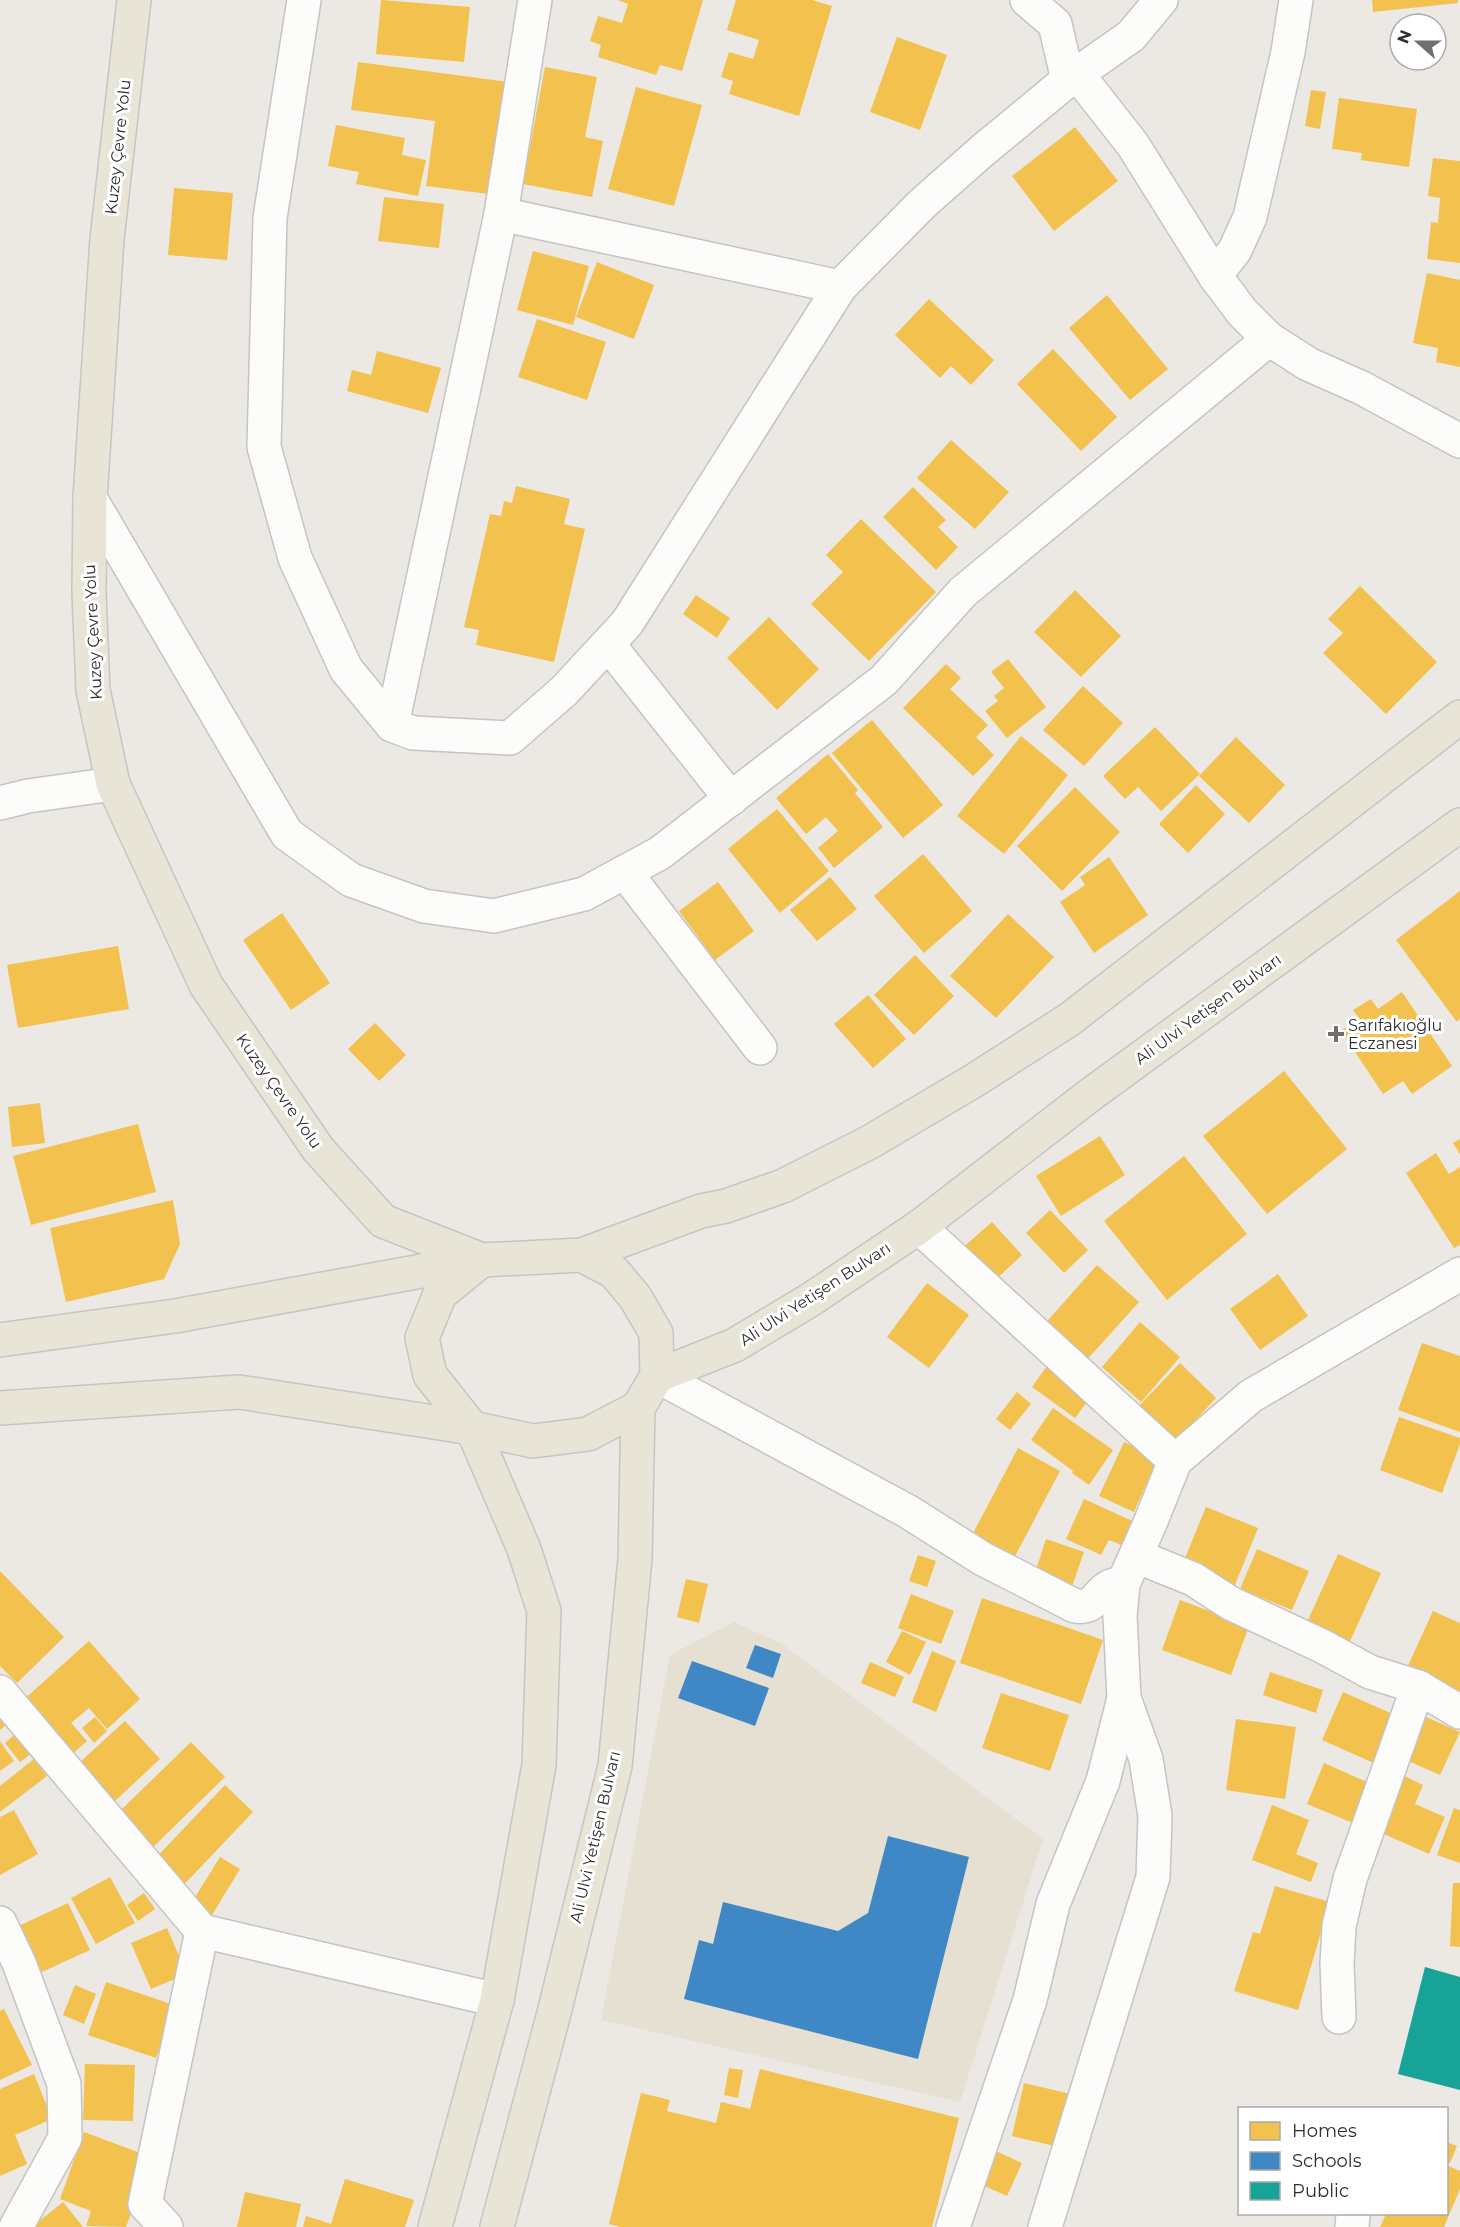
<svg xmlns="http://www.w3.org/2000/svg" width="1460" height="2227" font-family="Montserrat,sans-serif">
<rect width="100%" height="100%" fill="#ece8e4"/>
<path fill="#e6e0d3" d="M734 1622 782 1644 1043 1839 960 2102 601 2020 670 1655Z"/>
<g fill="#f2c14e">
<path d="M381 0 470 7 464 62 376 54Z"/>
<path d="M618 0H703L682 71 660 65 656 75 598 57 601 45 590 41 598 16 622 23 628 4Z"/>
<path d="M736 0H812L832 6 799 116 729 94 733 81 721 77 729 52 753 59 759 40 727 30Z"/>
<path d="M1372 0H1458V3L1373 12Z"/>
<path d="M897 37 947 55 920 130 870 112Z"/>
<path d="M358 62 516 83 489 194 426 186 435 121 351 110Z"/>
<path d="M545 67 597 77 585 137 603 141 592 197 523 184Z"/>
<path d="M636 87 702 105 674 206 608 189Z"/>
<path d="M1311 90 1326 92 1320 129 1305 126Z"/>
<path d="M1339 98 1417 109 1409 167 1361 160 1362 153 1332 149Z"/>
<path d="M336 125 405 138 402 155 426 160 418 196 356 184 359 172 328 166Z"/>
<path d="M1075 127 1118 181 1054 231 1012 176Z"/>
<path d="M1433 158 1460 161V263L1427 259 1431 222 1438 223 1440 198 1428 196Z"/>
<path d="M174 188 233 193 227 260 168 255Z"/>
<path d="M384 197 444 204 439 248 378 241Z"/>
<path d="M533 251 589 266 573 325 517 310Z"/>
<path d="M597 262 654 285 634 339 576 317Z"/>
<path d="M1427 273 1460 280V367L1436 362 1438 348 1413 343Z"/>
<path d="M1107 295 1168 369 1130 400 1069 328Z"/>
<path d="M929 299 994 360 971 385 951 366 940 378 895 335Z"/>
<path d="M537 319 606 342 587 400 518 377Z"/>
<path d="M1053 349 1117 417 1081 451 1017 384Z"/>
<path d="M377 351 441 368 428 413 347 391 352 370 371 375Z"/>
<path d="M951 440 1009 492 975 529 917 478Z"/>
<path d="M516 486 570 499 564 524 585 529 554 662 476 645 479 630 464 627 490 514 501 516 504 501 512 503Z"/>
<path d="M913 487 946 520 938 527 958 547 936 570 883 517Z"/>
<path d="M861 519 936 592 869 661 811 604 843 572 826 555Z"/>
<path d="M1360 586 1437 662 1386 714 1323 653 1343 633 1328 619Z"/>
<path d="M1075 590 1121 636 1081 677 1034 632Z"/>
<path d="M696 595 730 618 717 638 683 614Z"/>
<path d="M769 617 819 669 777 710 727 658Z"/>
<path d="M1008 659 1046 707 1007 738 985 711 998 701 994 696 1004 688 991 672Z"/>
<path d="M946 664 961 678 950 689 988 725 976 737 994 755 973 776 903 708Z"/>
<path d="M1083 686 1123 723 1084 766 1043 730Z"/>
<path d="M872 720 943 805 903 838 832 753Z"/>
<path d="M1155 727 1200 774 1161 811 1138 787 1125 799 1103 776Z"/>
<path d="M1021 736 1068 775 1004 854 957 816Z"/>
<path d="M1236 737 1285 785 1249 823 1199 776Z"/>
<path d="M828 754 858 790 855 793 883 827 834 868 818 848 838 831 826 817 806 834 776 798Z"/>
<path d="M1196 785 1225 814 1188 853 1159 824Z"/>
<path d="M1075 787 1120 832 1062 891 1017 846Z"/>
<path d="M777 809 829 871 780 913 728 849Z"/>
<path d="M923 854 972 911 924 953 874 896Z"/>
<path d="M1109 857 1148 915 1094 953 1060 902 1085 885 1080 877Z"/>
<path d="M830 877 857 909 817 941 790 910Z"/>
<path d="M718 882 754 931 715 960 679 911Z"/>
<path d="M1460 891V1019L1457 1022 1396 940Z"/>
<path d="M282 913 330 983 291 1010 243 940Z"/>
<path d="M1008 914 1054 957 996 1018 950 976Z"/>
<path d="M118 946 129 1009 18 1028 7 965Z"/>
<path d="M915 955 954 996 914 1035 874 995Z"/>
<path d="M1402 992 1452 1066 1412 1094 1403 1081 1383 1094 1341 1031 1359 1018 1353 1010 1371 999 1378 1009Z"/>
<path d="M868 995 906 1039 873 1068 834 1024Z"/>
<path d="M375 1023 406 1055 379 1081 348 1049Z"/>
<path d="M1284 1071 1347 1149 1267 1214 1203 1136Z"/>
<path d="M40 1103 45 1143 12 1147 8 1107Z"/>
<path d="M138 1124 156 1192 31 1225 13 1156Z"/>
<path d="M1100 1136 1125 1175 1061 1216 1036 1176Z"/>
<path d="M1460 1139V1154L1453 1143Z"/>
<path d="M1436 1153 1449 1174 1460 1167V1245L1454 1248 1406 1173Z"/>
<path d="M1184 1156 1247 1234 1167 1300 1104 1221Z"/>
<path d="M173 1200 180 1244 164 1279 66 1302 50 1228Z"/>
<path d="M1050 1210 1088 1250 1064 1273 1026 1233Z"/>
<path d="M992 1222 1022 1255 992 1283 961 1249Z"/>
<path d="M1097 1265 1139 1302 1083 1364 1042 1327Z"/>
<path d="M1278 1274 1308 1316 1260 1350 1230 1309Z"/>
<path d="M927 1283 969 1315 929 1368 887 1337Z"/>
<path d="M1140 1322 1180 1357 1141 1402 1102 1367Z"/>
<path d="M1422 1343 1460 1356V1432L1398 1410Z"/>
<path d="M1049 1363 1093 1394 1075 1418 1032 1387Z"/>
<path d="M1180 1363 1216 1398 1176 1441 1139 1406Z"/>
<path d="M1017 1392 1031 1404 1010 1430 996 1419Z"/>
<path d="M1053 1408 1113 1450 1089 1485 1072 1473 1073 1471 1031 1440Z"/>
<path d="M1399 1417 1460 1438V1444L1442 1493 1380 1470Z"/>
<path d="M1124 1442 1158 1457 1134 1512 1099 1496Z"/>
<path d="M1018 1448 1060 1471 1013 1560 971 1537Z"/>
<path d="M1084 1499 1137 1523 1126 1547 1109 1540 1101 1555 1066 1539Z"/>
<path d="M1206 1507 1258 1528 1232 1592 1180 1570Z"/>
<path d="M1046 1539 1084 1552 1070 1592 1033 1579Z"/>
<path d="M1257 1549 1309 1571 1292 1610 1240 1589Z"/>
<path d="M1338 1554 1381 1573 1347 1648 1304 1629Z"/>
<path d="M918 1555 936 1561 927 1587 909 1581Z"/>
<path d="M0 1571 64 1637 17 1683 0 1666Z"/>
<path d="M686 1579 708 1584 699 1623 677 1617Z"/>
<path d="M911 1594 954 1611 941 1644 898 1628Z"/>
<path d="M982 1598 1103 1640 1081 1704 960 1663Z"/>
<path d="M1180 1600 1249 1626 1231 1675 1162 1650Z"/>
<path d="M1433 1611 1460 1623V1694L1406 1670Z"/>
<path d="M902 1631 926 1642 910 1675 886 1662Z"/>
<path d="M89 1641 140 1699 107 1729 89 1708 71 1723 87 1741 69 1757 20 1703Z"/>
<path d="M932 1651 956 1661 936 1712 912 1702Z"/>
<path d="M870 1662 904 1677 895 1697 861 1683Z"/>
<path d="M1270 1672 1323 1690 1316 1713 1263 1695Z"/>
<path d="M1343 1692 1397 1716 1376 1764 1322 1740Z"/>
<path d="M1001 1693 1069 1715 1050 1771 982 1748Z"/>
<path d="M0 1713 8 1723 0 1730Z"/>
<path d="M95 1717 107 1731 94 1743 82 1728Z"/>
<path d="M1426 1717 1460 1732 1440 1775 1406 1760Z"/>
<path d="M1236 1719 1296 1727 1285 1799 1226 1790Z"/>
<path d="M125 1721 160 1759 115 1801 79 1763Z"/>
<path d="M21 1729 37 1749 20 1762 5 1743Z"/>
<path d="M0 1741 14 1761 0 1771Z"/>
<path d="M191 1742 225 1777 153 1847 119 1812Z"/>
<path d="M34 1759 47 1776 0 1812V1786Z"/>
<path d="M1324 1763 1369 1783 1353 1823 1307 1804Z"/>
<path d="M1402 1775 1423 1785 1415 1804 1445 1817 1429 1854 1377 1831Z"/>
<path d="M225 1785 253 1812 178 1891 150 1864Z"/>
<path d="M1272 1805 1309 1820 1296 1854 1318 1863 1311 1882 1252 1860Z"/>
<path d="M1454 1808 1460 1810V1863L1437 1855Z"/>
<path d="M14 1810 38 1854 0 1875V1817Z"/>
<path d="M220 1857 240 1869 212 1915 192 1902Z"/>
<path d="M110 1877 135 1923 96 1944 71 1898Z"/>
<path d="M1453 1883H1460V1947L1450 1946Z"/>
<path d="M1275 1886 1330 1902 1298 2010 1234 1991 1253 1932 1260 1934Z"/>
<path d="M144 1893 155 1909 138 1921 127 1905Z"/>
<path d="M68 1903 90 1950 33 1976 12 1929Z"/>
<path d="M167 1928 187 1974 151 1989 131 1943Z"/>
<path d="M106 1982 174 2005 156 2058 88 2035Z"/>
<path d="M75 1985 96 1994 84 2024 63 2015Z"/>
<path d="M4 2009 32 2065 0 2080V2011Z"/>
<path d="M85 2064 135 2065 133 2121 83 2120Z"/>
<path d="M729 2068 743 2070 738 2098 724 2095Z"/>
<path d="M760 2069 959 2118 932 2227H620L609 2224 641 2093 670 2100 667 2111 716 2123 721 2102 750 2109Z"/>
<path d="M34 2074 52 2119 15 2135 27 2164 0 2176V2089Z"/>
<path d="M1024 2083 1079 2096 1067 2149 1012 2136Z"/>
<path d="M84 2132 151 2157 126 2227 86 2226 91 2211 60 2199Z"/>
<path d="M1446 2142 1457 2146 1450 2163 1446 2161Z"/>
<path d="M996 2151 1022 2163 1007 2196 980 2184Z"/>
<path d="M1446 2165 1460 2171V2189L1444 2227H1380L1386 2214H1446Z"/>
<path d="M345 2179 414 2200 405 2227H303L306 2216 331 2224Z"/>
<path d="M245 2192 301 2204 296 2227H237Z"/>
<path d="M63 2202 83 2227H32Z"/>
</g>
<g fill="#3f88c5">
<path d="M755 1645 781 1654 773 1678 746 1668Z"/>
<path d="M692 1661 769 1688 755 1726 678 1698Z"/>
<path d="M888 1836 969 1857 918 2059 684 1999 699 1940 713 1944 723 1902 838 1931 868 1913Z"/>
</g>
<path fill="#17a398" d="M1425 1967 1460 1977V2090L1398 2074Z"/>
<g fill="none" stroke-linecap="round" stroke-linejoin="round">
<g stroke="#c5c4c5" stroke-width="36">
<g id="minor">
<path d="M304 0 270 218 264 447 295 558 346 669 392 725 413 733 510 738 564 691 627 623 840 287 922 204 982 151 1068 80 1131 36 1161 0"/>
<path d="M1027 0 1055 24 1068 80H1082L1133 145 1215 276 1242 312 1269 339"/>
<path d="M501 214 840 287"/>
<path d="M1215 276 1235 250 1250 217 1288 52 1296 0"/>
<path d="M90 498 287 834 351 880 424 906 494 916 584 894 660 853 884 680 963 592 1269 339 1308 364 1362 388 1460 441"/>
<path d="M608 644 731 799"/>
<path d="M392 725 501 214 535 0"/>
<path d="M0 803 28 796 113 784"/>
<path d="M625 872 760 1048"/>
<path d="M919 1227 1175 1461"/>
<path d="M657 1376 907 1511 983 1559 1075 1606C1101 1610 1096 1583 1123 1584"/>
<path d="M1136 1556 1193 1579 1230 1603 1322 1646 1370 1672 1418 1687 1460 1712"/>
<path d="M0 1692 202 1931 497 2000"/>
<path d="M0 1923 19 1963 64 2084 65 2138 16 2227"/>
<path d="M1339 2017 1337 1964 1339 1926 1350 1879 1418 1687"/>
<path d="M166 2227 145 2204 202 1931"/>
<path d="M953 2227 1030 2000 1053 1904 1103 1781 1124 1698 1120 1616 1123 1584 1151 1521 1175 1461 1251 1396 1460 1274"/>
<path d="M1045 2227 1153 1877 1155 1816 1146 1759 1124 1698"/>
<path d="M1352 2227 1353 2214"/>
</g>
</g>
<g stroke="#c6c5c4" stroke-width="36">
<g id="major">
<path d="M134 0 107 239 90 498 89 592 93 690 113 784 206 985 318 1149 383 1221 482 1260 440 1294 422 1338 430 1375 472 1428 533 1441 588 1434 638 1408"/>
<path d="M582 1255 614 1272 635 1297 656 1333 657 1376"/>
<path d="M0 1340 175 1316 482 1260 582 1255 701 1211 726 1206 783 1186 870 1142 975 1080 1070 1019 1460 717"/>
<path d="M0 1408 239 1392 472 1428 524 1549 544 1611 539 1765 497 2000 435 2227"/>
<path d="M497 2227 554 2013 615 1766 635 1559 638 1408 657 1376 735 1345 810 1300 919 1227 1090 1095 1460 825"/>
</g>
</g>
<use href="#minor" stroke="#fcfcfb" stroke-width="33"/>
<use href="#major" stroke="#e8e4d6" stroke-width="33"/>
</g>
<path fill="#706f6e" stroke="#fff" stroke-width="2" d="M1333 1025h6v6h6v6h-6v6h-6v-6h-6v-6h6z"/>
<g text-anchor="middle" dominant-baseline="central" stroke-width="6" stroke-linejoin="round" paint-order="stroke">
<g font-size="16" fill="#2e2e2e" stroke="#fff">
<text transform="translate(118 147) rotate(-84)">Kuzey Çevre Yolu</text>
<text transform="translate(93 632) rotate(-93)">Kuzey Çevre Yolu</text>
<text transform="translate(1208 1009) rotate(-36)">Ali Ulvi Yetişen Bulvarı</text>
<text transform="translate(279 1091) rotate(55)">Kuzey Çevre Yolu</text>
<text transform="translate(815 1294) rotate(-33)">Ali Ulvi Yetişen Bulvarı</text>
<text transform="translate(595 1837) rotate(-77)">Ali Ulvi Yetişen Bulvarı</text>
</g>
<g font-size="16" fill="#2e2e2e" stroke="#fff" text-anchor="start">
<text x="1348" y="1025">Sarıfakıoğlu<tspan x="1348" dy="18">Eczanesi</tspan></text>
</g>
</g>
<rect x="1238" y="2107" width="210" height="108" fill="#ffffff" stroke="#ababab" stroke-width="1.5"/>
<rect x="1250" y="2122" width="30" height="18" fill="#f2c14e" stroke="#ababab" stroke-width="1.5"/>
<text x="1292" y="2137" font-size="18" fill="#2e2e2e">Homes</text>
<rect x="1250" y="2152" width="30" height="18" fill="#3f88c5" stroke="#ababab" stroke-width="1.5"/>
<text x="1292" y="2167" font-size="18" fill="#2e2e2e">Schools</text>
<rect x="1250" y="2182" width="30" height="18" fill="#17a398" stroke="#ababab" stroke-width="1.5"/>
<text x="1292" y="2197" font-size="18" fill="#2e2e2e">Public</text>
<g transform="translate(1418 42) rotate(291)"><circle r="28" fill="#ffffff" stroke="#ababab" stroke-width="1.5"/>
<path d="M0-4.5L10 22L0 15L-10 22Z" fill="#706f6e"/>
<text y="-9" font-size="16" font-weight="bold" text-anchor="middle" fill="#2e2e2e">N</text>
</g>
</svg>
